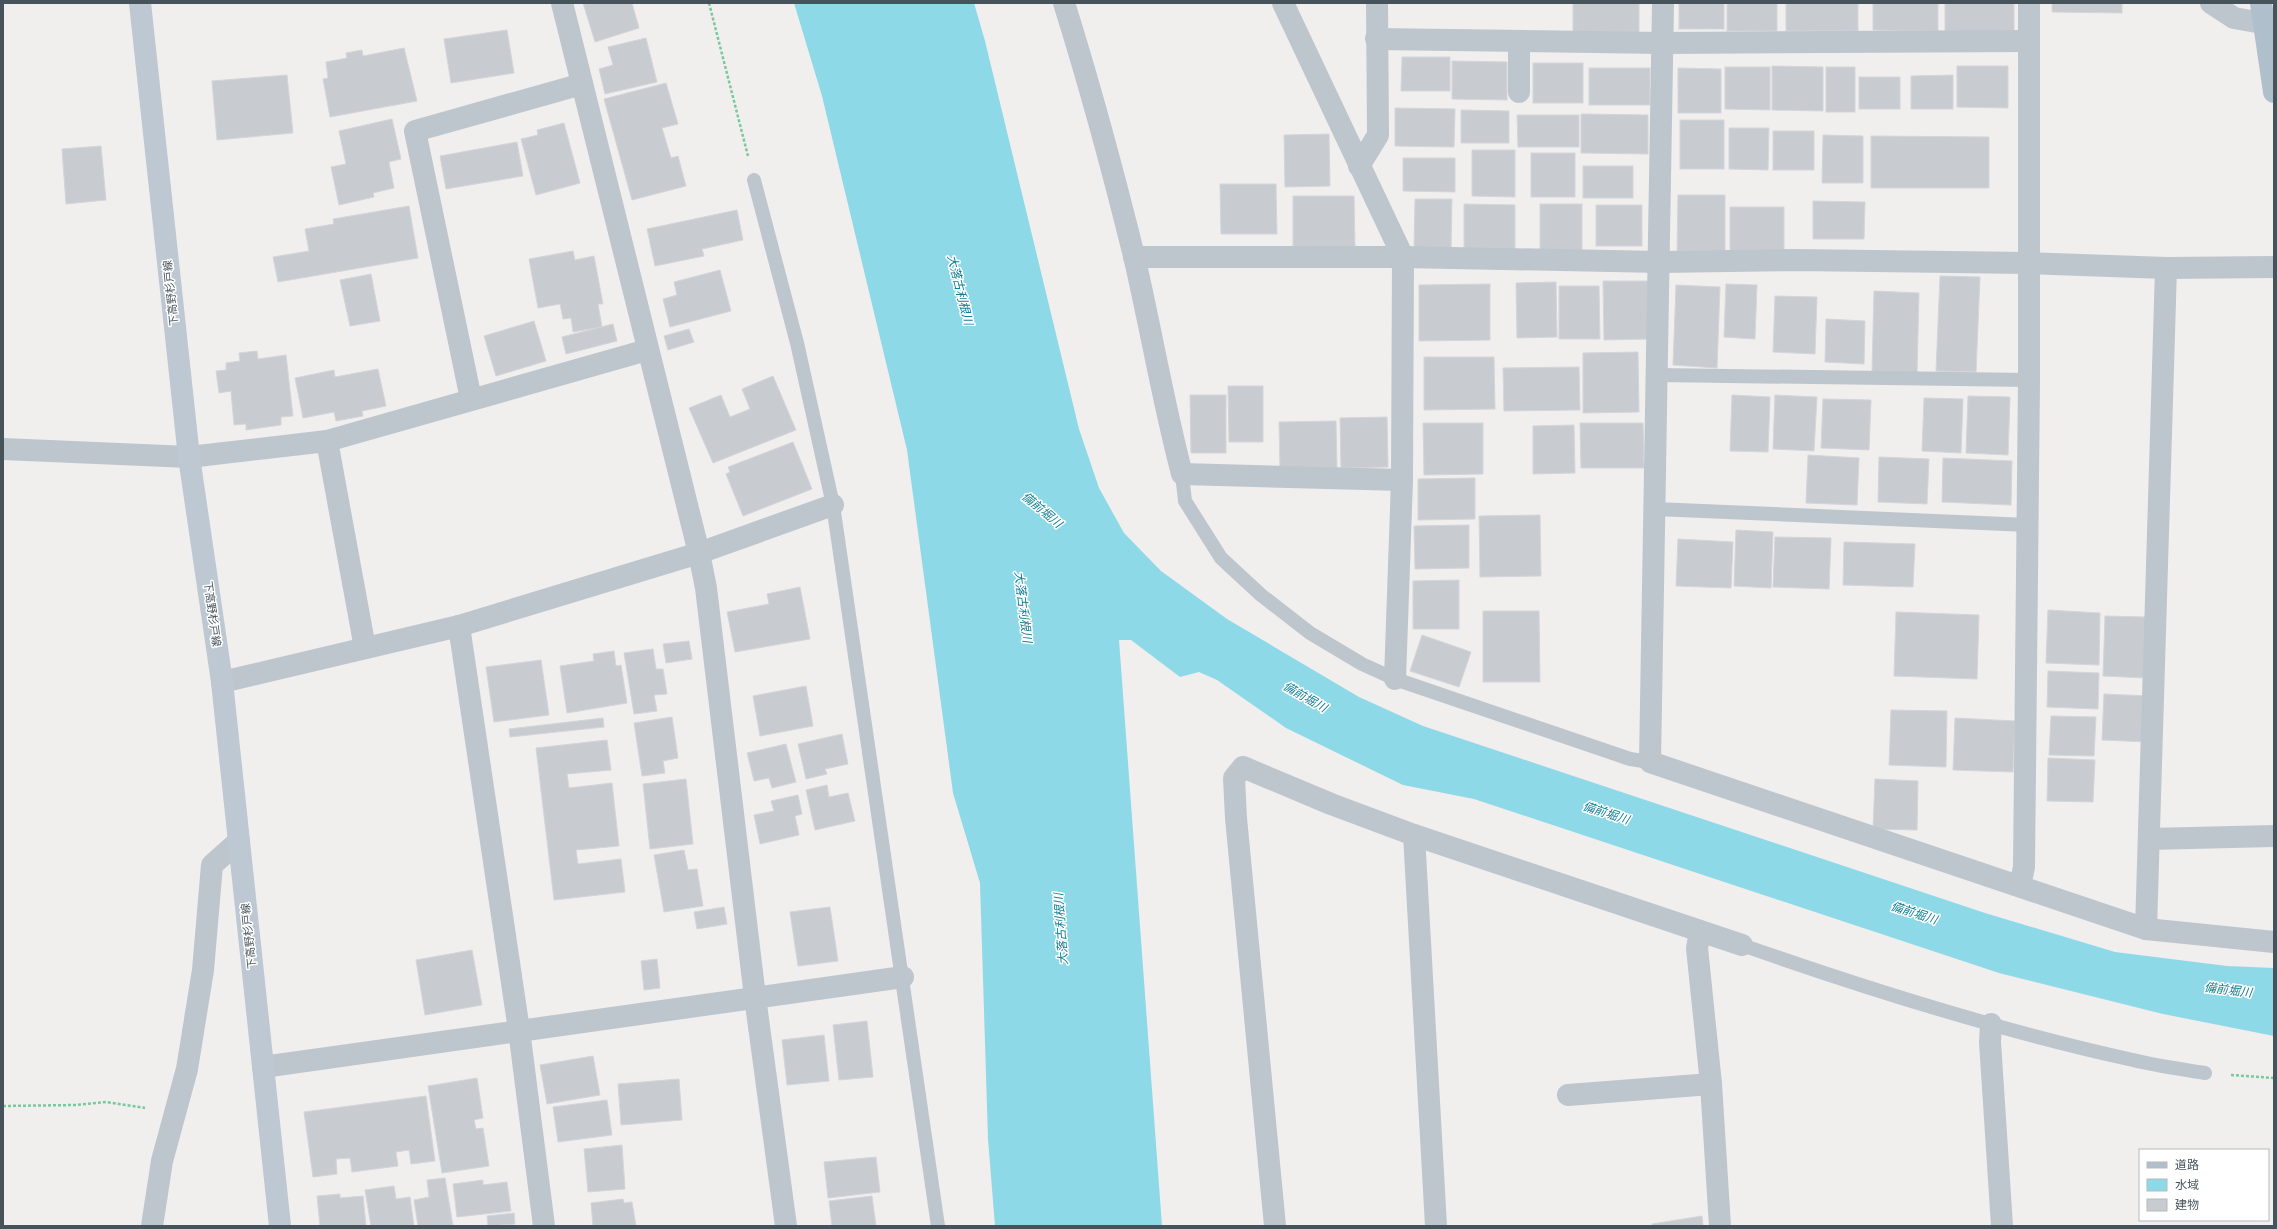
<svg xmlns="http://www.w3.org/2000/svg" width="2277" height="1229" font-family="Roboto,'Noto Sans JP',sans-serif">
<rect width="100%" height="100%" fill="#f1eeee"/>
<path fill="#8dd9e8" d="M794 3H974L985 41 1079 429 1099 488 1124 533 1161 571 1227 619 1359 697 1423 726 1985 913 2115 952 2227 966 2274 968V1036L2163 1014 1999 973 1474 799 1403 785 1286 728 1217 680 1199 672 1180 677 1131 640H1119L1162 1226H995L988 1139 980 883 953 793 907 450 822 96Z"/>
<g fill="#c8ccd1" stroke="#d3d5da">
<path d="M583 3H632L639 28 595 42Z"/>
<rect x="1573" y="3" width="66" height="30"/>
<rect x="1679" y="3" width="45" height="26"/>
<rect x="1727" y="3" width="50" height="28"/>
<rect x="1786" y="3" width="72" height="28"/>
<path d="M1873 3H1938V31L1873 30Z"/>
<path d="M1945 3H2014V32L1945 31Z"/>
<path d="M2052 3H2122V13L2052 12Z"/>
<path d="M507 30 514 73 451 83 444 39Z"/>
<path d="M646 38 657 82 605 94 599 69 613 65 608 47Z"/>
<path d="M404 48 417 101 330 117 323 79 328 78 326 62 347 58 346 53 362 50 363 56Z"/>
<path d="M1402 57H1450V91H1401Z"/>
<path d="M1452 61 1507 62V100L1452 99Z"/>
<rect x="1533" y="63" width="50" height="40"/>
<path d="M1772 66 1823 67V111L1772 110Z"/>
<path d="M1957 66H2008V108L1957 107Z"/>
<path d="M1725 67H1770V110L1725 109Z"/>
<rect x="1826" y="67" width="29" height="45"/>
<rect x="1589" y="68" width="61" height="37"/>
<path d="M1678 68 1721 69V113H1678Z"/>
<path d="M287 75 293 133 217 140 212 81Z"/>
<path d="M1953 75V109H1911V76Z"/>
<rect x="1859" y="77" width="41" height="32"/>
<path d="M666 83 678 124 662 128 671 158 678 156 686 186 632 200 604 99Z"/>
<path d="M1395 108 1455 109 1454 147 1395 146Z"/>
<path d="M1461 110 1509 111V143H1461Z"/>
<path d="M1581 114 1648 115V154L1581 153Z"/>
<path d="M1517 115H1579V147H1518Z"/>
<path d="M392 119 401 159 389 162 394 188 373 193 374 197 339 205 331 167 346 164 339 131Z"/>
<rect x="1680" y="120" width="44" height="49"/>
<path d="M564 123 580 183 536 195 521 139 538 135 537 130Z"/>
<path d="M1729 128H1769L1768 170 1729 169Z"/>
<rect x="1773" y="131" width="41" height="39"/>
<path d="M1329 134 1330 186 1285 187 1284 135Z"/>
<path d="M1823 135 1863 136V183H1822Z"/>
<path d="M1871 136 1989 137V188H1871Z"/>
<path d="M517 142 523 176 446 189 440 156Z"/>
<path d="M101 146 106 200 66 204 62 149Z"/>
<path d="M1472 150H1515V197L1472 196Z"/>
<rect x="1531" y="153" width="44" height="44"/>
<path d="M1403 158H1455V192L1403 191Z"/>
<rect x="1583" y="166" width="50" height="32"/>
<path d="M1220 184H1276L1277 234H1221Z"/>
<path d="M1678 195H1725V251H1677Z"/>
<path d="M1293 196H1354L1355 247H1293Z"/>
<path d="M1415 199H1452L1451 249H1414Z"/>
<path d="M1813 201 1865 202 1864 239H1813Z"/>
<path d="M1464 204 1515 205V250H1464Z"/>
<rect x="1540" y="204" width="42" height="46"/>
<rect x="1596" y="205" width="46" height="41"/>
<path d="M409 206 418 258 278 282 273 257 309 251 305 229 334 224 333 219Z"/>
<path d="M1730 207H1784V254L1730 253Z"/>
<path d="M737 210 743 240 702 249 704 256 655 266 647 229Z"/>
<path d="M573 251 575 260 594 256 603 304H598L602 327 573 332 571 318 563 319 560 304 538 308 529 259Z"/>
<path d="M720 270 731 311 670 327 663 299 677 295 674 282Z"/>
<path d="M371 274 380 321 350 326 340 280Z"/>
<path d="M1940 276 1980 277 1976 372 1936 371Z"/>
<path d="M1603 281H1648V339L1604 340Z"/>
<path d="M1556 282 1557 337 1517 338 1516 283Z"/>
<path d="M1490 284V340L1419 341V285Z"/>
<path d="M1726 284 1757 285 1755 339 1724 337Z"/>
<path d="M1676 285 1720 287 1717 368 1673 365Z"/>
<path d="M1559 286H1599L1600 339H1559Z"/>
<path d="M1874 291 1919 293 1917 374 1872 372Z"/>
<path d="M1775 296 1817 297 1815 354 1773 352Z"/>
<path d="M1826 319 1865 321 1864 364 1825 362Z"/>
<path d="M534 321 546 361 496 376 484 336Z"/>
<path d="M613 324 617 341 566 354 562 337Z"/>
<path d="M689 329 694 342 668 350 664 336Z"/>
<path d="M257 351 258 359 286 355 293 416 281 417V425L246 430V424L234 425 231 391 219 393 216 371 226 370V363L240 361 239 353Z"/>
<path d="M1638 352 1639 412 1583 413V353Z"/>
<path d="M1424 357H1494L1495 409 1424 410Z"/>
<path d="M1579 367 1580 410 1504 411 1503 368Z"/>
<path d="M378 369 386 406 362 411 363 416 336 421 334 412 303 418 295 378 334 370 335 377Z"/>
<path d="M773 376 796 430 713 463 689 408 721 395 730 417 750 409 742 389Z"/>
<path d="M1228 386H1263V442H1229Z"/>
<path d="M1190 395H1226V453H1191Z"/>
<path d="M1732 395 1770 397 1768 452 1730 451Z"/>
<path d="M1775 395 1817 397 1814 451 1773 449Z"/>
<path d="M1968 396 2010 397 2008 455 1966 453Z"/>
<path d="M1924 398 1963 399 1961 453 1922 451Z"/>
<path d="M1823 399 1871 400 1869 450 1821 448Z"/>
<path d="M1387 417 1388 467 1341 468 1340 418Z"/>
<path d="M1336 421 1337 468 1280 469 1279 422Z"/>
<path d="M1423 423H1483V474L1424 475Z"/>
<path d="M1580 423H1643L1644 468H1581Z"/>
<path d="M1574 425 1575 473 1533 474V426Z"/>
<path d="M793 442 812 489 743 516 726 474 730 472 728 467Z"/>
<path d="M1808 455 1859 458 1857 505 1806 503Z"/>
<path d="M1879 457 1929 459 1927 504 1878 502Z"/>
<path d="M1943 458 2012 461 2011 505 1942 502Z"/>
<path d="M1475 478V519L1418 520V479Z"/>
<path d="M1540 515 1541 576 1480 577 1479 516Z"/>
<path d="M1469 525V568L1415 569 1414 526Z"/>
<path d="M1736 530 1773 532 1771 588 1734 586Z"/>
<path d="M1775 537 1831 538 1829 589 1773 587Z"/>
<path d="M1678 539 1733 542 1731 588 1676 586Z"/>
<path d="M1844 542 1915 544 1913 587 1843 585Z"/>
<path d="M1459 580V629H1413V581Z"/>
<path d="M800 587 810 639 735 652 727 612 769 604 767 594Z"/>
<path d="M2048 610 2100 613 2099 665 2046 663Z"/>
<path d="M1483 611H1539L1540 682H1483Z"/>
<path d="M1896 612 1979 615 1977 679 1894 676Z"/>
<path d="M2105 616 2147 617 2145 678 2103 676Z"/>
<path d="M1422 635 1471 652 1459 687 1410 671Z"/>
<path d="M689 641 692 659 666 663 663 644Z"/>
<path d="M653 649 656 669H663L667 694 654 695 657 711 634 714 624 653Z"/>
<path d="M614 651 616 666 621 665 627 703 567 713 560 666 594 661 593 654Z"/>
<path d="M541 660 549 715 494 722 486 667Z"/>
<path d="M2048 671 2099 673 2098 709 2047 707Z"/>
<path d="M806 686 813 726 760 736 753 696Z"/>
<path d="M2104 694 2149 696 2147 742 2102 740Z"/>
<path d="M1891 710 1947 711 1946 767 1889 765Z"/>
<path d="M2051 716 2096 717 2094 756 2049 755Z"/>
<path d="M672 717 678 758 663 761 665 773 642 776 634 723Z"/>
<path d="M603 718 604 727 510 737 509 729Z"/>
<path d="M1955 718 2015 721 2013 772 1953 770Z"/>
<path d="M842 734 848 764 825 769 827 774 806 779 798 744Z"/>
<path d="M607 740 611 770 567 774 569 788 612 783 619 846 576 850 578 864 621 859 625 892 554 900 536 748Z"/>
<path d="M786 744 796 782 772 788 769 778 754 781 747 753Z"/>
<path d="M2048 758 2095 760 2093 802 2047 801Z"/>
<path d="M686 779 693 844 650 849 643 784Z"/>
<path d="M1875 779 1918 781 1917 830 1873 829Z"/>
<path d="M827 785 829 797 848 793 855 821 815 830 806 790Z"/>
<path d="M798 795 802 814 795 816 799 835 760 844 754 815 774 811 771 801Z"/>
<path d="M684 850 688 870 697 869 703 906 664 912 654 855Z"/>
<path d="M724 907 727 924 697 929 694 912Z"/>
<path d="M830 907 838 961 798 966 790 912Z"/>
<path d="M472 950 482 1005 425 1015 416 960Z"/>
<path d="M657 959 660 988 644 990 641 961Z"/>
<path d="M867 1021 873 1077 839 1080 833 1025Z"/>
<path d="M824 1035 829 1081 787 1085 782 1040Z"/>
<path d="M593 1056 600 1095 547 1104 540 1065Z"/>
<path d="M477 1078 483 1118 474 1120 476 1129 483 1128 489 1166 442 1173 428 1086Z"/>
<path d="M679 1079 682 1120 621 1125 618 1084Z"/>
<path d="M426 1096 435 1161 411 1164 409 1150 396 1152 398 1166 352 1172 350 1158 336 1159 337 1174 313 1177 304 1112Z"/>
<path d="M607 1100 612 1135 558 1142 553 1107Z"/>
<path d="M622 1145 625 1189 588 1192 584 1149Z"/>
<path d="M876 1157 880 1192 828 1198 824 1162Z"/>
<path d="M445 1178 453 1226H418L414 1200 429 1197 427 1180Z"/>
<path d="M483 1180V1185L507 1182 511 1211 457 1217 453 1184Z"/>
<path d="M394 1186 396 1199 410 1197 414 1226H371L365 1190Z"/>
<path d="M340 1194V1198L363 1196 366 1226H320L317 1196Z"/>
<path d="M872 1196 876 1226H832L829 1201Z"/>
<path d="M623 1199 624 1203 632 1202 636 1226H593L591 1203Z"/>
<path d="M514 1213 515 1224 488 1226 487 1216Z"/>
<path d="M1702 1216 1703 1226H1652V1224Z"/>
</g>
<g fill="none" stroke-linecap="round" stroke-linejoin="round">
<g stroke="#78c99d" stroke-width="2.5" stroke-dasharray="3 2" stroke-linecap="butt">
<path d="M709 3 748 156"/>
<path d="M2231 1075 2274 1078"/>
<path d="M3 1106 76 1105 106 1102 145 1108"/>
</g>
<g stroke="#bdc6cd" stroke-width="14">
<path d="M754 180 797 343 833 505 938 1226"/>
<path d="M1658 375 2029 380"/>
<path d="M1182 474 1185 501 1221 558 1261 595 1310 633 1362 664 1395 679 1630 759 1650 762"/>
<path d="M1655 509 2028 525"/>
<path d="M1742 945C1870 990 2001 1031 2133 1060 2157 1066 2181 1069 2205 1073"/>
</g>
<g stroke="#bdc6cd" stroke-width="22">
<path d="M562 3 699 553 706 588 755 997 786 1226"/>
<path d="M1064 3C1090 86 1113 171 1134 256 1151 329 1163 402 1182 474L1402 480"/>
<path d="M1283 3 1403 257 1402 480 1395 679"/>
<path d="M1663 3 1650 762 2146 929 2274 942"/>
<path d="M2211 3 2234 18 2262 23"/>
<path d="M1376 39 1662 43 2028 41"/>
<path d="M1519 92V41"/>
<path d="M1359 166 1378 135 1377 3"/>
<path d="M1134 257H1403L1660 262 1795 260 2028 263 2166 268 2274 267"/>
<path d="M471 399 415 131 582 84"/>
<path d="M327 441 365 648"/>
<path d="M3 449 189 457 327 441 647 350"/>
<path d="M459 626 519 1030 544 1226"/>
<path d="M222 682 459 626 699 553 833 505"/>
<path d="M1414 835 1436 1226"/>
<path d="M2149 839 2274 836"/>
<path d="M2020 886 2024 867 2029 380V3"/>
<path d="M2146 929 2166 268"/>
<path d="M1700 932 1697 948 1711 1084 1720 1226"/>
<path d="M1991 1024 1990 1042 2002 1226"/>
<path d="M263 1067 903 977"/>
<path d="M1568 1095 1711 1084"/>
<path d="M152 1226 162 1161 187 1069 203 970 212 865 239 841"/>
<path d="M1275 1226 1236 818 1234 778 1243 767 1331 804 1414 835 1742 945"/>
</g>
<path stroke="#bdc8d2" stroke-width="22" d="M140 3 189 457 222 682 280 1226"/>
<path stroke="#afbfcc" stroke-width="22" d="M2261 3 2274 92"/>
</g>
<g text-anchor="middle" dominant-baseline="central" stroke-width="3" stroke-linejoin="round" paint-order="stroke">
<g font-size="11" fill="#47535b" stroke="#fff">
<text transform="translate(171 293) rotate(-96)">下高野杉戸線</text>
<text transform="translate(212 614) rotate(82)">下高野杉戸線</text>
<text transform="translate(249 936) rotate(-96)">下高野杉戸線</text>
</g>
<g font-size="12" font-style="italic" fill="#127f94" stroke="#fff">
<text transform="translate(960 290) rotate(76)">大落古利根川</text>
<text transform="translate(1042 510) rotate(40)">備前堀川</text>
<text transform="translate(1023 607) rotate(83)">大落古利根川</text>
<text transform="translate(1305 697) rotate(30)">備前堀川</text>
<text transform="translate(1606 813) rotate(18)">備前堀川</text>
<text transform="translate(1914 913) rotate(18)">備前堀川</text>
<text transform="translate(1061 929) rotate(-94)">大落古利根川</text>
<text transform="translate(2228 990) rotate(7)">備前堀川</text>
</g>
</g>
<rect width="2277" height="1229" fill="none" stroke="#47535b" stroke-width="8"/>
<rect x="2139" y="1149" width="130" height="72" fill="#ffffff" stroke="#b5babd"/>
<rect x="2147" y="1162" width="20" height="6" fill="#afbfcc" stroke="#b5babd"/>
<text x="2175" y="1169" font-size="12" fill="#47535b">道路</text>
<rect x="2147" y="1179" width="20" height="12" fill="#8dd9e8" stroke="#b5babd"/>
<text x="2175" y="1189" font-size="12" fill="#47535b">水域</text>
<rect x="2147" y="1199" width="20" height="12" fill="#c8ccd1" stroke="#b5babd"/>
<text x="2175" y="1209" font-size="12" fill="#47535b">建物</text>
</svg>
